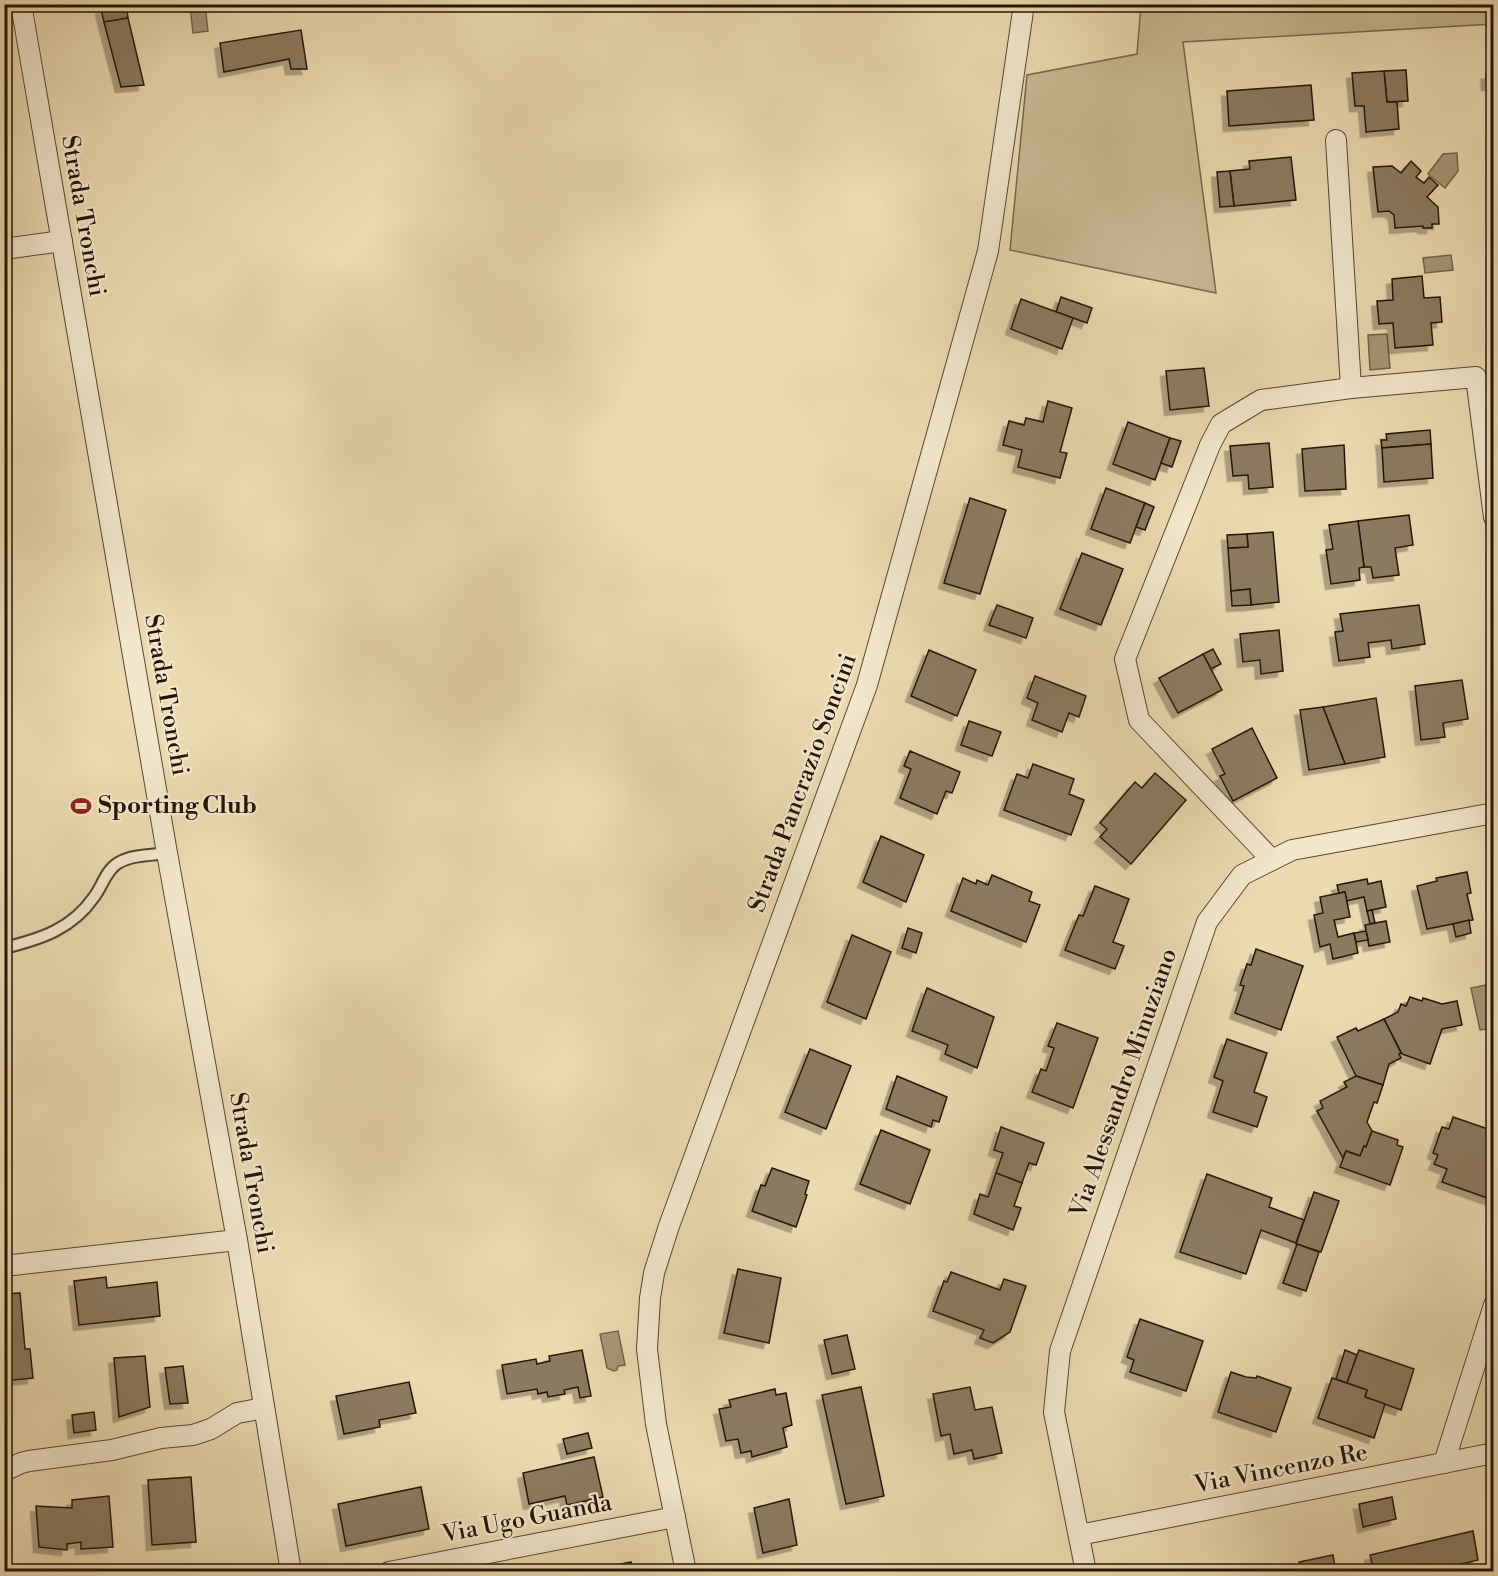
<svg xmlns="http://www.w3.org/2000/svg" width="1498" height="1576" font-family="'Libre Bodoni',serif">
<defs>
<filter id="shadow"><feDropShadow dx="-5.5" dy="5.5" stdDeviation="0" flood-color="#0004"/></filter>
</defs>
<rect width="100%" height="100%" fill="#ebd9af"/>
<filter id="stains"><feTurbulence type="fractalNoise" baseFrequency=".00333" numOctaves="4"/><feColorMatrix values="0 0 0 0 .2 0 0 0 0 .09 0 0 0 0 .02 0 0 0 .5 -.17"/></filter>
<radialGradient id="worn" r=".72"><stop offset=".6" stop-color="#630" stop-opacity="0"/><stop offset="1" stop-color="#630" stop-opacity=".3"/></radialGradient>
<path fill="#c9b893" stroke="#77664e" stroke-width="1.5" d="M1141 5H1493V24L1183 42 1216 293 1010 250 1027 75 1137 54Z"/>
<g fill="#a89676" stroke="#74624a" stroke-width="1.5">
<path d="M190 5H205L208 31 193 33Z"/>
<path d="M1457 153 1458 171 1445 188 1428 174 1443 154Z"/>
<path d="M1451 255 1453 270 1425 273 1423 258Z"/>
<path d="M1387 334 1390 368 1370 370 1368 335Z"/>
<path d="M1491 984 1493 995V1028L1480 1030 1471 988Z"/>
<path d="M618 1331 625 1365 618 1366 617 1370 614 1371 607 1368 600 1334Z"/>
</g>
<g fill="#8c7a5f" stroke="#251408" stroke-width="1.5" filter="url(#shadow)">
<path d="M126 4 128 18 104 22 101 9Z"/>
<path d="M128 18 144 85 121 87 104 22Z"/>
<path d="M301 30 307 69H291L289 59 224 72 220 43Z"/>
<path d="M1406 70 1408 101 1387 102 1384 71Z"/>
<path d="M1384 71 1387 102H1397L1399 129 1366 132 1364 106H1355L1352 73Z"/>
<path d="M1494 73V85H1487L1486 74Z"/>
<path d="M1311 85 1314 120 1229 126 1227 91Z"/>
<path d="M1291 157 1296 200 1234 206 1230 171 1250 169 1249 161Z"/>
<path d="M1411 161 1421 171 1416 177 1424 183 1429 177 1438 185 1427 197 1438 207 1439 224H1432V228H1423V226L1395 228 1394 215 1389 211 1378 212 1373 167 1392 166 1401 173Z"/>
<path d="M1230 171 1234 206 1220 207 1217 172Z"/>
<path d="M1422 276 1424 298 1440 297 1442 322 1431 323 1433 345 1395 348 1393 323 1379 324 1377 301 1393 300 1392 279Z"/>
<path d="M1061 297 1092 308 1087 323 1056 312Z"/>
<path d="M1021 299 1073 318 1062 349 1011 329Z"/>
<path d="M1204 368 1209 406 1170 410 1166 371Z"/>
<path d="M1048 401 1072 408 1060 452 1067 453 1060 478 1018 467 1022 450 1003 445 1009 421 1024 425 1026 418 1043 422Z"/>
<path d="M1128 422 1170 438 1155 480 1113 464Z"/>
<path d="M1430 430 1431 444 1382 448 1381 440H1387L1386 434Z"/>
<path d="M1170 438 1181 441 1172 467 1161 463Z"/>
<path d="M1269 443 1273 487 1249 489 1248 475 1233 476 1230 446Z"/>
<path d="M1431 444 1433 478 1384 482 1382 448Z"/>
<path d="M1344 445 1346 489 1305 491 1302 449Z"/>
<path d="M1106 488 1145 503 1130 543 1091 529Z"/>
<path d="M970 498 1006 510 980 594 944 583Z"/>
<path d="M1145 503 1154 507 1145 530 1136 527Z"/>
<path d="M1409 515 1413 545 1395 548 1399 575 1373 578 1371 567H1364L1358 521Z"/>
<path d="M1358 521 1364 567 1359 568 1360 580 1331 584 1326 550 1333 549 1329 525Z"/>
<path d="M1273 532 1279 602 1251 605 1250 589 1231 591 1228 548 1248 547 1247 534Z"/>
<path d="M1247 534 1248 547 1228 548 1227 535Z"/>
<path d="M1082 553 1123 569 1101 625 1060 609Z"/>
<path d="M1250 589 1251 605 1232 606 1231 591Z"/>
<path d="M997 605 1033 618 1026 638 989 625Z"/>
<path d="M1419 605 1425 644 1392 649 1391 640 1368 643 1370 657 1339 661 1335 632 1343 631 1340 614Z"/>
<path d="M1279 630 1283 671 1261 674 1260 660 1243 662 1240 634Z"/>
<path d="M1213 649 1221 664 1211 669 1203 654Z"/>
<path d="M929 650 976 670 957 716 911 696Z"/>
<path d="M1203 654 1222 690 1178 713 1159 678Z"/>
<path d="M1035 676 1086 696 1079 717 1069 713 1062 732 1032 720 1038 703 1027 698Z"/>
<path d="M1462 680 1468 719 1443 723 1445 737 1421 740 1415 686Z"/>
<path d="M1376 698 1385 757 1345 764 1323 707Z"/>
<path d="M1323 707 1345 764 1309 770 1300 710Z"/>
<path d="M969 721 1001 732 992 756 961 745Z"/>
<path d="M1252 728 1277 778 1233 801 1220 776 1225 774 1212 749Z"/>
<path d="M910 751 960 772 952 793 946 791 937 814 900 798 911 769 904 766Z"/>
<path d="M1033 764 1074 779 1069 794 1084 800 1071 835 1004 810 1017 774 1028 778Z"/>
<path d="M1155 773 1186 800 1131 864 1100 837 1107 829 1100 823 1135 782 1142 788Z"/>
<path d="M881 836 924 855 906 902 863 882Z"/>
<path d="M1467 872 1471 893 1467 894 1473 920 1427 929 1417 886 1437 881 1436 878Z"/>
<path d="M992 875 1032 892 1029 901 1040 905 1026 942 951 911 963 878 976 884 977 880 988 885Z"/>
<path d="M1367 879 1368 884 1381 881 1386 907 1367 911 1364 897 1346 901 1345 892 1339 893 1337 885Z"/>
<path d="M1095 886 1129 899 1113 942 1124 946 1115 969 1065 950 1079 915 1083 916Z"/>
<path d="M1345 892 1350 917 1334 920 1338 937 1354 933 1358 953 1333 959 1330 944 1320 947 1314 915 1323 913 1320 897Z"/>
<path d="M1372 910 1375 923 1370 924 1367 911Z"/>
<path d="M1469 920 1471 933 1456 937 1453 924Z"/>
<path d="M1386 921 1390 942 1369 946 1365 925Z"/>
<path d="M908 928 922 933 916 953 902 948Z"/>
<path d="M1366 931 1368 940 1356 942 1354 933Z"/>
<path d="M852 935 891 952 866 1019 827 1002Z"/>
<path d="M1256 949 1303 966 1281 1030 1235 1013 1244 986 1240 985 1247 964 1251 965Z"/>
<path d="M927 988 994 1017 977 1068 945 1054 948 1045 912 1031Z"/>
<path d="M1410 997 1422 1001 1423 998 1442 1004 1457 1001 1462 1025 1442 1029 1430 1064 1402 1054 1384 1019 1398 1012 1401 1004 1406 1006Z"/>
<path d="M1384 1019 1401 1053 1399 1054 1401 1058 1389 1064 1383 1085 1356 1076 1337 1037 1356 1028 1358 1031Z"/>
<path d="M1057 1023 1098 1038 1073 1108 1032 1092 1041 1069 1046 1071 1054 1048 1048 1046Z"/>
<path d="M1227 1039 1267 1053 1254 1092 1267 1097 1257 1127 1213 1112 1223 1081 1214 1077Z"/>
<path d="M810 1049 851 1066 826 1129 785 1112Z"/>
<path d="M897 1076 947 1097 939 1122 933 1120 931 1127 886 1109Z"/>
<path d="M1356 1076 1383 1085 1377 1103 1374 1102 1367 1122 1372 1131 1366 1147 1364 1146 1360 1156 1346 1151 1343 1158 1317 1111 1323 1108 1320 1101 1347 1087 1344 1082Z"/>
<path d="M1453 1117 1494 1131V1190L1490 1199 1442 1182 1447 1169 1434 1164 1438 1155 1433 1153 1442 1127 1449 1129Z"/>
<path d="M1001 1127 1044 1143 1036 1165 1029 1163 1022 1183 996 1173 1003 1153 994 1150Z"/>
<path d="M881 1130 930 1150 910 1204 860 1184Z"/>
<path d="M1372 1131 1398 1140 1397 1145 1403 1147 1390 1185 1340 1167 1346 1151 1360 1156 1364 1146 1366 1147Z"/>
<path d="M772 1168 809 1181 805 1194 807 1195 796 1227 752 1211 761 1185 765 1186Z"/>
<path d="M996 1173 1022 1183 1014 1206 1021 1208 1013 1230 974 1214 980 1194 988 1197Z"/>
<path d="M1207 1174 1272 1198 1269 1207 1304 1220 1296 1243 1261 1230 1246 1274 1180 1252Z"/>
<path d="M1314 1192 1339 1201 1321 1252 1296 1244Z"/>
<path d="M1297 1244 1319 1252 1306 1291 1283 1283Z"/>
<path d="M738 1269 781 1278 769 1343 724 1333Z"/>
<path d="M951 1272 1000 1290 1004 1279 1026 1286 1010 1332 993 1343 980 1338 984 1330 933 1311 944 1281 947 1282Z"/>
<path d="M106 1277 107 1288 157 1282 160 1316 79 1325 74 1281Z"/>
<path d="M20 1293 25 1349H30L33 1378 4 1381V1294Z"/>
<path d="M1140 1319 1203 1341 1186 1391 1130 1372 1134 1360 1127 1357Z"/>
<path d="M847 1335 855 1369 832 1374 824 1340Z"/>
<path d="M582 1350 591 1396 580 1398 578 1387 564 1390 565 1394 548 1397 547 1392 538 1394 537 1389 507 1394 502 1365 536 1359 537 1364 550 1361 549 1356Z"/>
<path d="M1345 1350 1357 1355 1347 1383 1336 1379Z"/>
<path d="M1359 1350 1414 1369 1401 1410 1365 1397 1367 1390 1347 1383Z"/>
<path d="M145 1356 150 1407 119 1417 114 1358Z"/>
<path d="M183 1366 188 1403 170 1404 165 1368Z"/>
<path d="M1231 1372 1246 1377 1256 1378 1257 1376 1291 1388 1276 1432 1218 1412Z"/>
<path d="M1332 1378 1367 1390 1365 1397 1385 1404 1374 1438 1318 1418Z"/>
<path d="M409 1382 416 1413 379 1420 380 1427 344 1434 336 1396Z"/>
<path d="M861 1387 884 1496 846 1504 822 1395Z"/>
<path d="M970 1387 975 1410 992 1407 1002 1453 974 1459 972 1450 954 1454 950 1434 941 1436 933 1394Z"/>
<path d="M775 1389 776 1395 786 1393 792 1425 783 1428 787 1447 752 1457 751 1451 741 1453 738 1439 726 1441 719 1409 731 1407 729 1400Z"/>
<path d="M94 1412 96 1430 74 1433 72 1415Z"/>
<path d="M588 1433 592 1448 567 1454 563 1439Z"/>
<path d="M594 1457 603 1497 567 1505 565 1496 529 1504 523 1473Z"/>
<path d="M191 1477 196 1542 152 1545 148 1480Z"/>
<path d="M421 1487 429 1529 346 1546 338 1504Z"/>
<path d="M109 1496 113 1547 81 1549V1542L67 1544V1550L39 1547 36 1506 72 1508V1500Z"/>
<path d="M1392 1497 1396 1519 1363 1527 1359 1504Z"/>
<path d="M789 1499 797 1545 763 1553 754 1508Z"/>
<path d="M1473 1531 1478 1560 1428 1572H1374L1370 1555Z"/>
<path d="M1333 1555 1336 1572H1275L1300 1567 1299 1562Z"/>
<path d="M631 1562 633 1572H584Z"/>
</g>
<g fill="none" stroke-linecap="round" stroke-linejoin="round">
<g stroke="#564532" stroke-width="14">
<path id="lane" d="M4 948C41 939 72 929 94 897 102 887 106 870 118 863 131 855 152 855 167 853"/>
</g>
<g stroke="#564532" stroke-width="22">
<g id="street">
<path d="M21 4 167 853 237 1240 291 1572"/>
<path d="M1336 140 1351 388"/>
<path d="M4 249 62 241"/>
<path d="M1272 860 1139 720 1125 659 1210 445 1221 424 1261 400 1351 388 1476 377 1494 517"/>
<path d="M4 1266 237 1240"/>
<path d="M1444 1463 1494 1305"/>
<path d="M4 1471 21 1463 29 1461 112 1450 161 1438 193 1435 211 1429 237 1413 264 1408"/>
<path d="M1079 1535 1494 1453"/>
<path d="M389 1572 675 1517"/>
<path d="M686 1572 656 1424 647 1349 650 1298 654 1273 669 1226 867 685 988 251 1024 4"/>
<path d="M1086 1572 1054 1412 1060 1351 1207 922 1242 875 1292 850 1494 813"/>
</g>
</g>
<use href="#lane" stroke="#f2e6cb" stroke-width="10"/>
<use href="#street" stroke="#f2e6cb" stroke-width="20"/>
</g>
<defs>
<g id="stadium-bare" transform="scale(1.62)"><path d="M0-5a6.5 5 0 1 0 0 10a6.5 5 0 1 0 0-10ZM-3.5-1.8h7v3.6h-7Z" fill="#8f2418" stroke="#f2e6cb" stroke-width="2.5" paint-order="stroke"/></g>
</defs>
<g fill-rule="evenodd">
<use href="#stadium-bare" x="81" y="806"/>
</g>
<g text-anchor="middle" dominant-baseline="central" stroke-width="4.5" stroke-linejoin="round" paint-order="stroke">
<g font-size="24" fill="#251408" stroke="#f2e6cb">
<text transform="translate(83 216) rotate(80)">Strada Tronchi</text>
<text transform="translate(166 695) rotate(80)">Strada Tronchi</text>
<text transform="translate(803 783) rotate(-70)">Strada Pancrazio Soncini</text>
<text transform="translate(1124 1083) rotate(-71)">Via Alessandro Minuziano</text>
<text transform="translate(251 1173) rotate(80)">Strada Tronchi</text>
<text transform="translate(1281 1469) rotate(-11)">Via Vincenzo Re</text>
<text transform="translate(527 1519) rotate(-11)">Via Ugo Guanda</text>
</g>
<g font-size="24" font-weight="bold" fill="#251408" stroke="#f2e6cb" text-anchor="start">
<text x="98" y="806">Sporting Club</text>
</g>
</g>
<rect width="1498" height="1576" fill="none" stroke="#ebd9af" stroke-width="24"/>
<rect x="6" y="6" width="1486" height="1564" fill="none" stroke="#251408" stroke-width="3"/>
<rect x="12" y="12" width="1474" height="1552" fill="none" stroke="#251408" stroke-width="1.5"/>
<rect width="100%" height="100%" filter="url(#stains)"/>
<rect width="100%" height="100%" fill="url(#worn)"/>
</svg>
